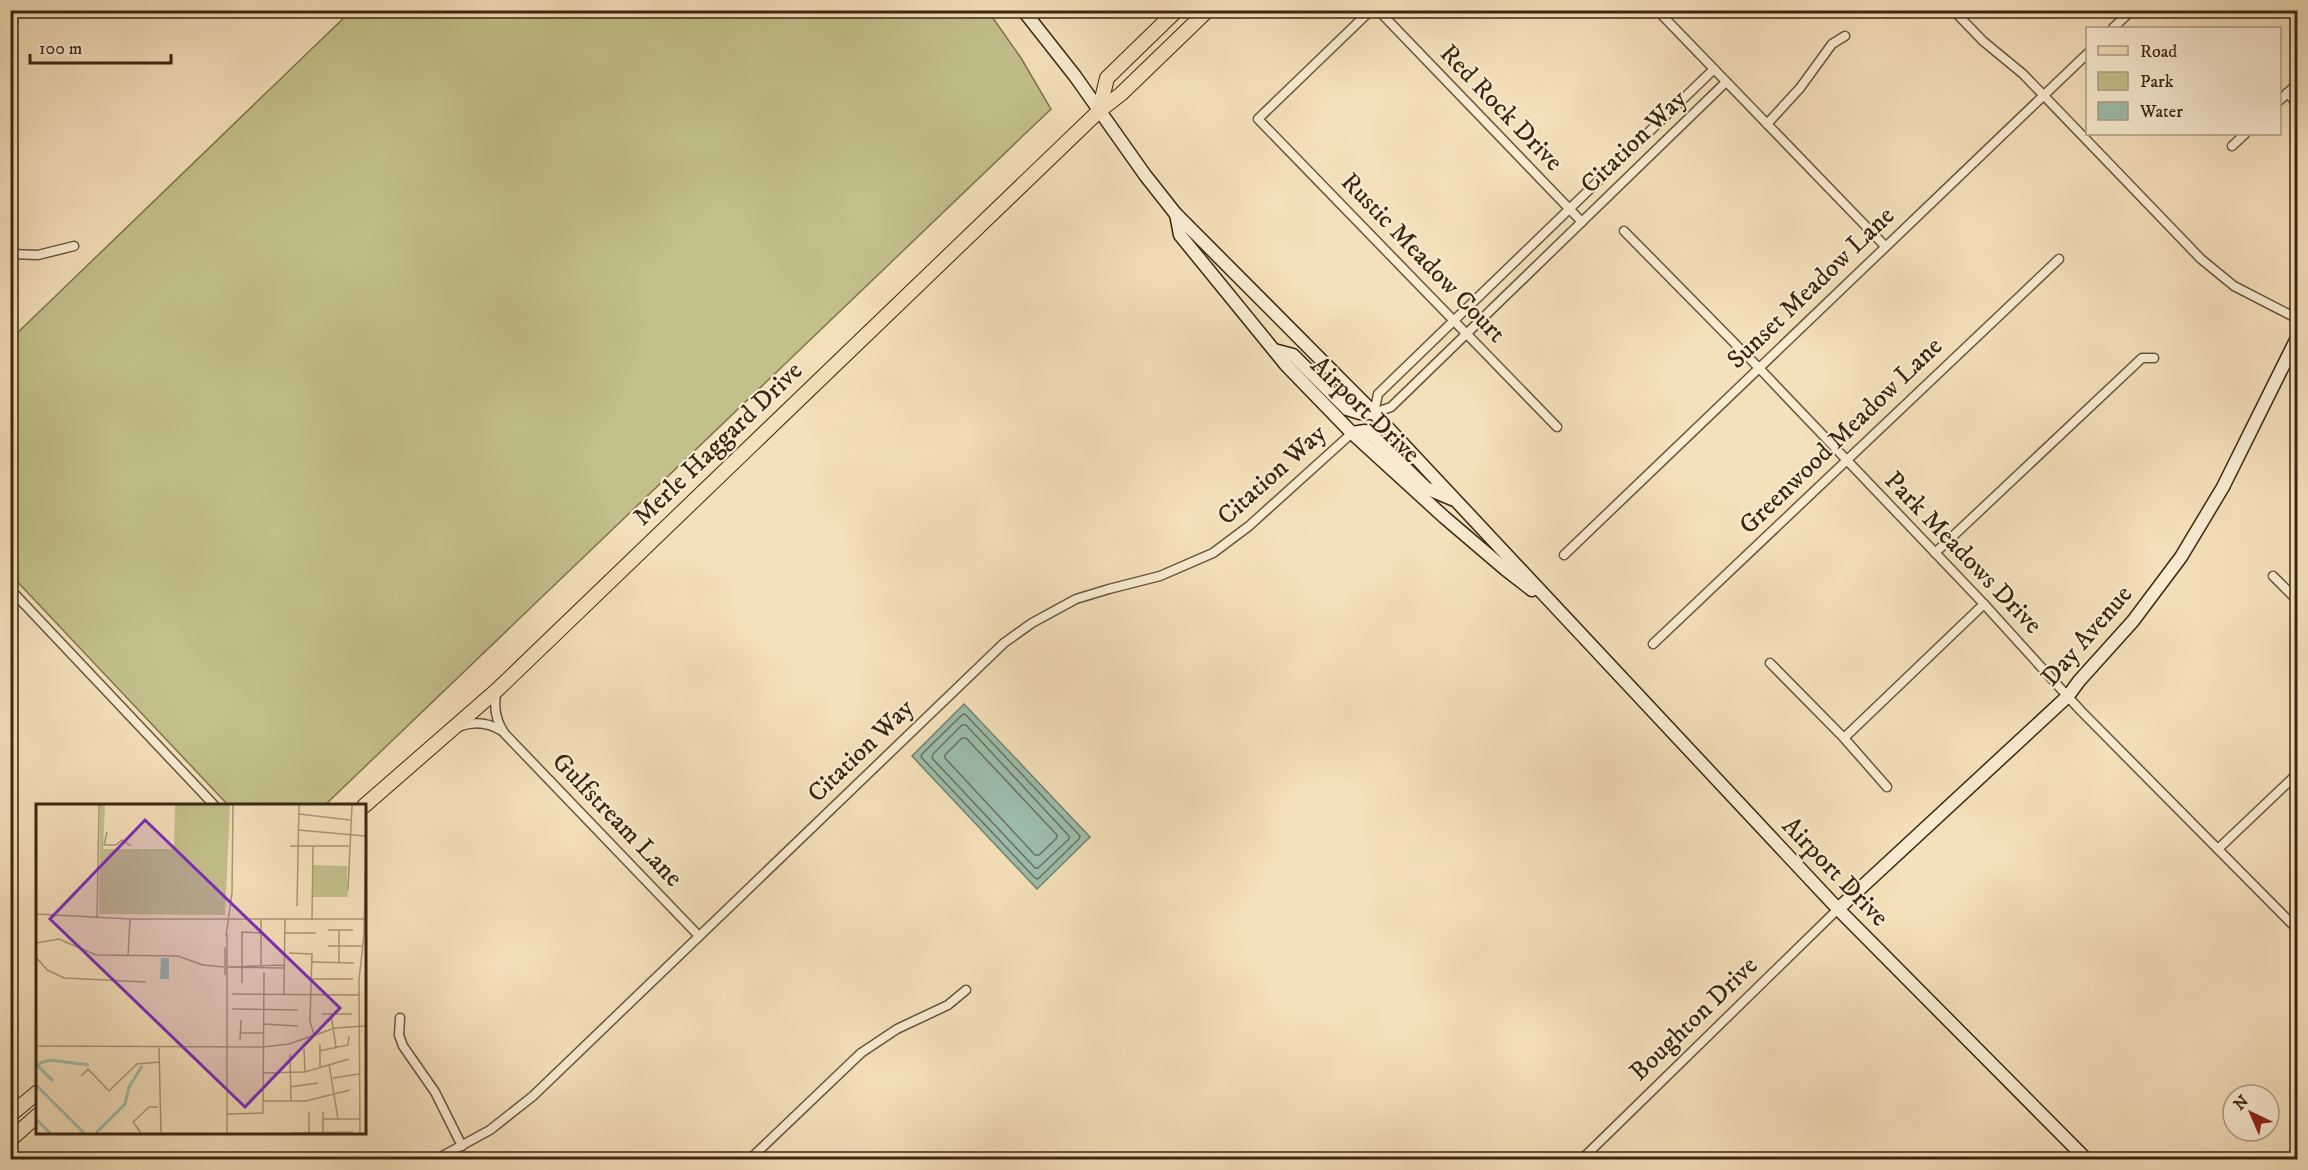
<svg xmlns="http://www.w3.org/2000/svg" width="2308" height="1170" font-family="'IM FELL DW Pica',serif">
<rect width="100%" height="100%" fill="#f4e0ba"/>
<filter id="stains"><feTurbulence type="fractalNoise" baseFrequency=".00333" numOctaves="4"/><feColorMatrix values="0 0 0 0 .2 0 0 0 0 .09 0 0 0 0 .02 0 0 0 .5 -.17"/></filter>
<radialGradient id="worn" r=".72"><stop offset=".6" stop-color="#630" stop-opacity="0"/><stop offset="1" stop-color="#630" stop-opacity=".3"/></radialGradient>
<path fill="#c3c08b" stroke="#7e744e" stroke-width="1.5" d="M351 11H988L1021 58 1051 109 325 805H228L11 575V339Z"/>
<path fill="#9cbdab" stroke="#75816d" stroke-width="1.5" d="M964 704 1090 837 1037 889 912 756Z"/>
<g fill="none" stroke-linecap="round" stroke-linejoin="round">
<g stroke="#6b725e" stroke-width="1.5">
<path d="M965 714 1080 836 1079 839 1038 879 1035 878 921 757 922 754 962 715Z"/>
<path d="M962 725H966L1069 836V839L1038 868H1035L932 758 933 754Z"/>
<path d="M962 738H966L1057 835 1056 839 1039 855H1035L945 758V755Z"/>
</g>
<g stroke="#68553b" stroke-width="11">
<g id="street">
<path d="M1371 10 1258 119 1557 427"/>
<path d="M1378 10 1582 222"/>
<path d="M1657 10 1885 246"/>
<path d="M1953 10 1983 41 2023 74 2201 259 2234 286 2298 319"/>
<path d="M2113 28 2132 10"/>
<path d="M2287 93 2298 104"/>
<path d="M2280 100 2298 83"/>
<path d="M1767 124 1800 88 1832 44 1845 36"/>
<path d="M2232 146 2245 134"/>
<path d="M1624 231 1759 368 1984 604 2081 711 2298 930"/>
<path d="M10 254 38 255 74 246"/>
<path d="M1374 413 1378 394 1714 69"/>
<path d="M1374 413 1391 407 1726 82"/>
<path d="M1935 553 2142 358H2154"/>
<path d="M1564 555 2088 53"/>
<path d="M2273 576 2298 601"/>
<path d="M10 589 215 806"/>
<path d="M1653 644 2059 259"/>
<path d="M1770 663 1844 738 1887 787"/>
<path d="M497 690C493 706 495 720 505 734L699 936"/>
<path d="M458 727C473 721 488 722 502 731"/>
<path d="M1844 738 1984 604"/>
<path d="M2218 849 2298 773"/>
<path d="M400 1018 399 1035 403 1046 435 1092 462 1146"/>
<path d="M435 1160 490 1130 533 1096 1004 643 1032 623 1076 599 1109 589 1160 576 1213 553 1249 526 1352 433"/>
<path d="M749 1160 861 1053 897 1029 948 1005 966 990"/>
<path d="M1581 1160 1838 909"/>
</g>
</g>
<g stroke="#3a2711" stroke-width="15">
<g id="secondary">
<path d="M1023 10 1075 76 1145 175 1175 213 1374 413 1838 909 2087 1160"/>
<path d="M1176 214 1180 235 1286 365 1352 433 1444 517 1505 569 1532 590"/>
<path d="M1274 350 1293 355 1347 409 1360 413H1374"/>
<path d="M1352 433 1365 431 1373 436 1426 488 1452 499"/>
<path d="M1838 909 2068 696 2079 681 2133 621 2181 557 2223 487 2298 336"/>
</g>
</g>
<g stroke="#3a2711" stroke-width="16">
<g id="primary">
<path d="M1099 111 1107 78 1177 10"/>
<path d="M364 806 497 690 1099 111 1121 94 1208 10"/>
<path d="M10 1115 38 1092"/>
<path d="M10 1140 38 1115"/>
</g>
</g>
<use href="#street" stroke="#f8ebd2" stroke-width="8"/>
<use href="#secondary" stroke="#f8ebd2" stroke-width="12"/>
<use href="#primary" stroke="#f4e0ba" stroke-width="14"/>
</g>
<g text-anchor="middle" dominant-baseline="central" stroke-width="4.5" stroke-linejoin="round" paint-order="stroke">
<g font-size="26" fill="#3a2711" stroke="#f8ebd2">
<text transform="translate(1501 108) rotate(46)">Red Rock Drive</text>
<text transform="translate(1634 142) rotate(-44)">Citation Way</text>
<text transform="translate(1423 258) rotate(46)">Rustic Meadow Court</text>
<text transform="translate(1811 288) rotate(-44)">Sunset Meadow Lane</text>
<text transform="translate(1365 410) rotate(44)">Airport Drive</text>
<text transform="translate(1841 436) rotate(-44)">Greenwood Meadow Lane</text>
<text transform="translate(718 444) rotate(-44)">Merle Haggard Drive</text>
<text transform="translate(1272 475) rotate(-42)">Citation Way</text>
<text transform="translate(1963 553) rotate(46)">Park Meadows Drive</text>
<text transform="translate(2087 636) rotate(-49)">Day Avenue</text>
<text transform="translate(861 751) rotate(-44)">Citation Way</text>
<text transform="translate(617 820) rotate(46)">Gulfstream Lane</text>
<text transform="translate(1835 872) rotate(46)">Airport Drive</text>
<text transform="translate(1694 1019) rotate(-44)">Boughton Drive</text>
</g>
</g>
<g transform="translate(36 804)">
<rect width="330" height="330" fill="#f4e0ba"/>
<path d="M64 1H69L67 45H138L139 1H194L189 111 63 110ZM277 61 311 62 312 93H277Z" fill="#c3c08b"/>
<path d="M125 154H133V175H124Z" fill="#9cbdab"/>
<path fill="none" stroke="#9cbdab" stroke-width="3" d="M17 277 2 262 4 259 14 256 53 261M0 281 48 329M0 315 14 329M60 329 89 300 93 283 106 262"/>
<path fill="none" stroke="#aa9676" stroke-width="1.5" d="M263 10 314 16M262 26 329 32M71 28 68 41H80L86 36 95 42M254 42H313M312 86 316 1M261 102 263 1M0 110 95 115H330M61 113 63 1M225 115V162M276 115 277 42M292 126H317M303 126V159M248 129H280M191 130V329M190 132 196 89 197 1M0 139 23 135 60 151 142 152 167 161 188 163M292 142H326M253 149 276 150 274 217 278 231M92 152 94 115M0 153 11 166 28 174 110 178M275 158 318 159M192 163 248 161M192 163 248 164M189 171V143M274 175H317M206 179V128L225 129M196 190 323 191M248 190 249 114M196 205 262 206M286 210H316M295 210 300 243M228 220 262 222M205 229H228M204 236 205 216M284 240V263M0 242 227 243 253 240 299 224 330 222M123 243 125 329M268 245 269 268M283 247 312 241 313 232M254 250 255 297M293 260 302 315M227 269 269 268 313 255M45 272 52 265 73 287 101 260 123 258M297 274 323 270M254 283 282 279M228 297H270L314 286M191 310 227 309 228 168M287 315H324M273 328V308M287 328V308M105 329 97 318 113 303H122M255 329 317 328M324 329 323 176 328 131 330 19"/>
<path fill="#7b2cbf" fill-opacity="0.15" stroke="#7b2cbf" stroke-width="3" d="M109 16 304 204 209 303 14 115Z"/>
<rect width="330" height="330" fill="none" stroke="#3a2711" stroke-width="3"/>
</g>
<rect width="2308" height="1170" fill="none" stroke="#f4e0ba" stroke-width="36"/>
<rect x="12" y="12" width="2284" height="1146" fill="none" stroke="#3a2711" stroke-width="3"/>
<rect x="18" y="18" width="2272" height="1134" fill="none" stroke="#3a2711" stroke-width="1.5"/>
<rect x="2086" y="27" width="195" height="108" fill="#f8ebd2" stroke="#ac9d85" stroke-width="1.5"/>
<rect x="2098" y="46" width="30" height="9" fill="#f4e0ba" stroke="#ac9d85" stroke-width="1.5"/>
<text x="2140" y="57" font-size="18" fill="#3a2711">Road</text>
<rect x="2098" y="72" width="30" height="18" fill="#c3c08b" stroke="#ac9d85" stroke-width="1.5"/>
<text x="2140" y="87" font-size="18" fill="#3a2711">Park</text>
<rect x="2098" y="102" width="30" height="18" fill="#9cbdab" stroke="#ac9d85" stroke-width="1.5"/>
<text x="2140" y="117" font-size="18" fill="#3a2711">Water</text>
<g transform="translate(2251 1113) rotate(316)"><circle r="28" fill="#f8ebd2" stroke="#ac9d85" stroke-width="1.5"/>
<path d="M0-4.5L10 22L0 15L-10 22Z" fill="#8f2418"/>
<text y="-9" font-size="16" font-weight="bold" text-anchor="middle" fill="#3a2711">N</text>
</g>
<path d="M30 54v9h141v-9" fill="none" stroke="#3a2711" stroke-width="3"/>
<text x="39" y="54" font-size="18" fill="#3a2711" stroke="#f8ebd2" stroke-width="4.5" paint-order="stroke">100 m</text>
<rect width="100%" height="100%" filter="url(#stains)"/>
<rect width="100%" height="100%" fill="url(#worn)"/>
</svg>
